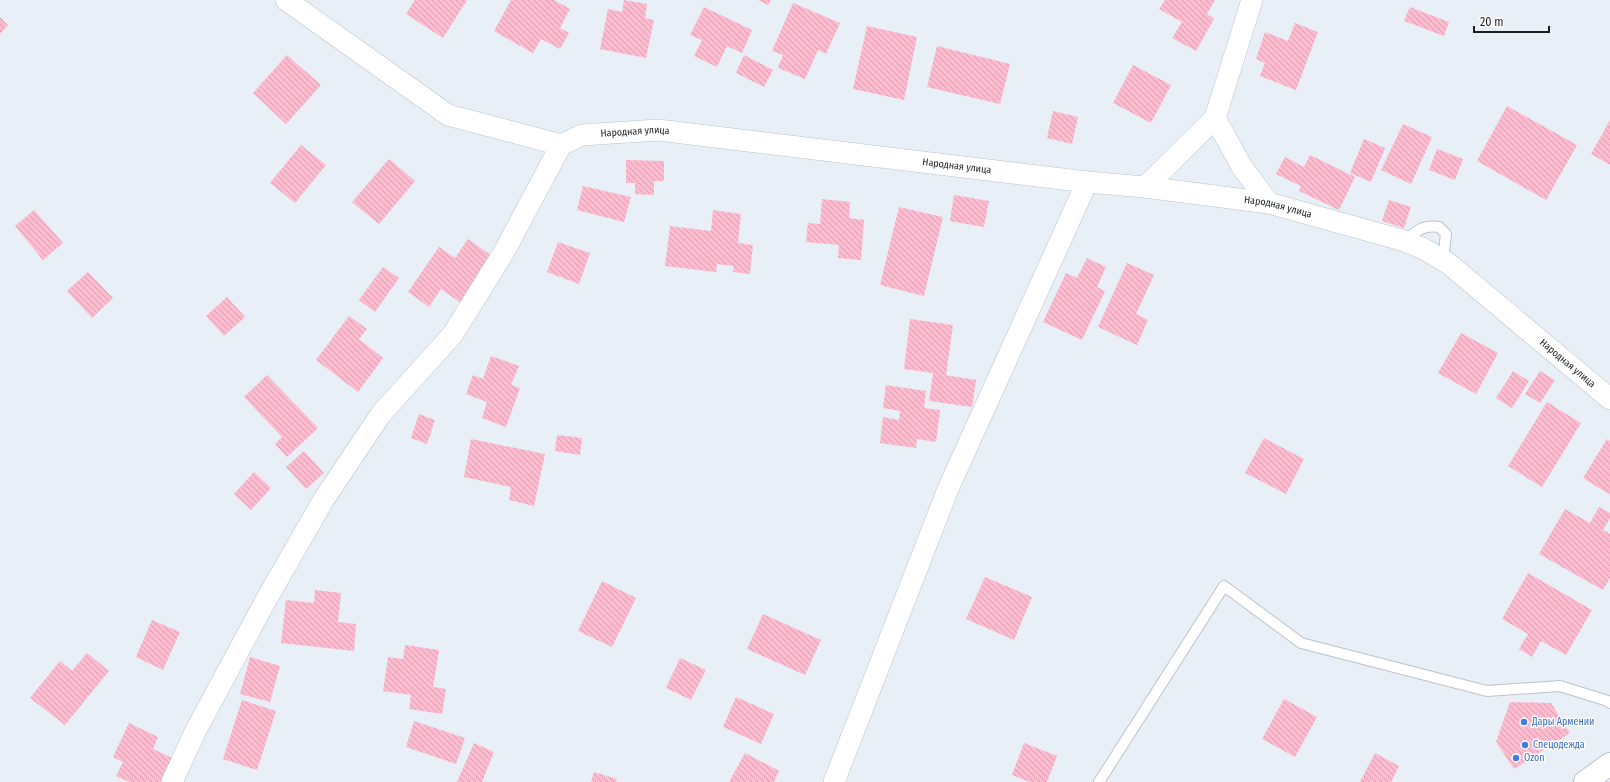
<svg xmlns="http://www.w3.org/2000/svg" width="1610" height="782" font-family="'Fira Sans Condensed',sans-serif">
<defs>
<pattern id="building-back-hatch" width="6" height="6" patternUnits="userSpaceOnUse"><rect width="6" height="6" fill="#febace"/><path d="M-1 5l2 2M0 0l6 6M5-1l2 2" fill="none" stroke="#d99fb1"/></pattern>
</defs>
<rect width="100%" height="100%" fill="#e8eff7"/>
<g fill="url(#building-back-hatch)">
<path d="M415 0H467L443 38 406 14Z"/>
<path d="M511 0H554L570 9 560 28 569 33 560 49 541 39 533 53 494 31Z"/>
<path d="M624 0 647 4 645 18 654 20 646 58 600 49 608 9 622 12Z"/>
<path d="M758 0H771L768 5Z"/>
<path d="M1165 0H1215L1207 14 1214 19 1196 51 1172 38 1182 22 1159 9Z"/>
<path d="M793 3 840 23 826 54 818 50 805 79 778 68 783 55 772 51Z"/>
<path d="M704 7 752 30 742 53 727 46 717 67 694 56 702 40 690 35Z"/>
<path d="M1410 7 1449 22 1444 36 1404 21Z"/>
<path d="M0 17 8 25 0 34Z"/>
<path d="M1295 23 1318 32 1296 90 1260 76 1265 63 1256 59 1265 32 1288 41Z"/>
<path d="M867 26 917 37 904 100 853 89Z"/>
<path d="M937 46 1010 64 1000 104 927 87Z"/>
<path d="M287 55 321 85 286 124 253 93Z"/>
<path d="M744 55 773 70 764 87 736 73Z"/>
<path d="M1133 65 1171 85 1151 123 1113 103Z"/>
<path d="M1507 106 1577 145 1546 200 1477 161Z"/>
<path d="M1053 111 1078 117 1072 144 1047 138Z"/>
<path d="M1610 120V165L1591 154Z"/>
<path d="M1403 124 1432 137 1411 184 1381 170Z"/>
<path d="M1364 139 1385 148 1371 182 1350 173Z"/>
<path d="M301 145 326 165 295 203 270 183Z"/>
<path d="M1437 149 1463 159 1455 180 1429 170Z"/>
<path d="M1310 155 1355 177 1339 210 1299 191 1301 186 1276 174 1285 157 1304 167Z"/>
<path d="M389 159 415 181 379 224 352 202Z"/>
<path d="M626 160 664 161V181H654V195L635 194V183H626Z"/>
<path d="M583 186 631 197 624 222 577 210Z"/>
<path d="M954 195 989 201 984 227 950 221Z"/>
<path d="M822 199 850 202 849 218 864 220 861 260 838 258 839 245 806 242 808 223 820 224Z"/>
<path d="M1389 200 1411 207 1404 228 1382 221Z"/>
<path d="M899 207 943 217 924 296 880 285Z"/>
<path d="M34 210 63 243 43 260 15 226Z"/>
<path d="M713 210 741 214 738 243 753 245 750 274 733 272 734 266 717 264 716 272 665 266 670 226 711 231Z"/>
<path d="M468 239 493 257 461 303 441 289 429 307 408 292 439 247 455 258Z"/>
<path d="M558 242 590 253 579 284 547 272Z"/>
<path d="M1087 258 1106 267 1097 287 1105 291 1082 340 1043 322 1066 273 1077 278Z"/>
<path d="M1127 263 1154 275 1136 314 1148 320 1137 345 1098 327Z"/>
<path d="M383 267 399 278 375 312 359 300Z"/>
<path d="M88 272 113 298 92 318 67 291Z"/>
<path d="M227 297 245 317 224 336 206 316Z"/>
<path d="M349 316 367 329 359 339 383 358 358 392 316 360Z"/>
<path d="M910 319 953 325 946 375 938 374 976 380 972 407 929 401 933 373 904 369Z"/>
<path d="M1461 333 1498 353 1476 394 1438 373Z"/>
<path d="M491 356 519 366 511 385 520 388 506 427 482 418 487 402 466 394 473 375 483 379Z"/>
<path d="M1513 371 1529 381 1512 408 1496 398Z"/>
<path d="M1540 371 1555 380 1540 403 1525 394Z"/>
<path d="M267 375 318 428 287 457 275 444 282 437 244 397Z"/>
<path d="M886 385 926 391 924 408 940 410 936 442 917 439 916 448 880 443 883 417 899 420 900 411 883 408Z"/>
<path d="M1547 402 1581 423 1542 487 1508 466Z"/>
<path d="M419 414 435 420 427 444 411 438Z"/>
<path d="M557 435 582 438 580 455 555 451Z"/>
<path d="M1264 438 1304 459 1286 494 1245 473Z"/>
<path d="M471 439 545 454 534 506 509 500 511 487 464 477Z"/>
<path d="M1607 439 1610 441V492L1609 494 1583 478Z"/>
<path d="M304 451 324 473 306 489 286 467Z"/>
<path d="M254 472 271 488 251 510 234 494Z"/>
<path d="M1599 507 1610 513V518L1603 530 1610 534V578L1603 590 1539 554 1565 509 1590 523Z"/>
<path d="M1528 573 1592 610 1566 655 1541 641 1532 657 1519 649 1528 634 1502 619Z"/>
<path d="M985 577 1032 597 1014 640 966 619Z"/>
<path d="M602 581 636 598 612 647 578 631Z"/>
<path d="M315 590 341 593 338 622 356 624 354 651 281 643 286 600 314 603Z"/>
<path d="M763 614 821 640 805 675 747 649Z"/>
<path d="M152 620 180 632 163 670 136 657Z"/>
<path d="M405 645 439 650 433 687 446 689 442 714 409 709 411 695 383 691 388 657 403 659Z"/>
<path d="M87 653 109 671 65 725 30 698 60 661 72 671Z"/>
<path d="M250 657 280 666 270 702 240 694Z"/>
<path d="M680 658 706 670 691 700 666 688Z"/>
<path d="M736 697 774 714 761 744 723 727Z"/>
<path d="M1284 699 1317 717 1295 757 1262 739Z"/>
<path d="M242 700 276 711 257 770 223 759Z"/>
<path d="M1510 702 1551 703 1570 733 1514 769 1496 742Z"/>
<path d="M414 721 465 738 456 764 406 747Z"/>
<path d="M129 723 158 737 153 749 174 759 163 782H130L116 776 123 762 113 757Z"/>
<path d="M474 743 494 752 482 782H457Z"/>
<path d="M1024 743 1057 756 1047 782H1030L1012 775Z"/>
<path d="M745 753 779 771 774 782H729Z"/>
<path d="M1375 753 1399 766 1391 782H1360Z"/>
<path d="M594 772 617 779 616 782H591Z"/>
</g>
<g fill="none" stroke-linecap="round" stroke-linejoin="round">
<g stroke="#bcc3ca" stroke-width="12">
<g id="service">
<path d="M1405 241C1417 230 1423 225 1439 227L1446 234 1444 252 1448 262"/>
<path d="M1099 782 1224 586 1301 643 1487 691 1560 686 1608 701 1610 703"/>
</g>
</g>
<g stroke="#bcc3ca" stroke-width="22">
<g id="minor">
<path id="s1" d="M286 0 448 115 561 145 582 135 658 130 1087 182 1145 187 1269 203 1405 241 1424 249 1449 264 1610 399"/>
<path d="M1215 118 1242 167 1269 203"/>
<path d="M1145 187 1215 118 1252 0"/>
<path d="M172 782 196 730 266 600 324 499 381 414 453 334 504 252 561 145"/>
<path d="M834 782 948 489 1087 182"/>
</g>
</g>
<g stroke="#bcc3ca" stroke-width="24">
<path id="tertiary" d="M1585 782 1610 764"/>
</g>
<use href="#service" stroke="#fff" stroke-width="10"/>
<use href="#minor" stroke="#fff" stroke-width="21"/>
<use href="#tertiary" stroke="#fff" stroke-width="22"/>
</g>
<g fill="#3f7fe0" stroke="#fff" stroke-width="1.5">
<circle cx="1524" cy="722" r="4"/>
<circle cx="1525" cy="745" r="4"/>
<circle cx="1516" cy="758" r="4"/>
</g>
<g text-anchor="middle" dominant-baseline="central" stroke-width="3" stroke-linejoin="round" paint-order="stroke">
<g font-size="10" fill="#1b1d20" stroke="#fff">
<text stroke="none"><textPath href="#s1" startOffset="392">Народная улица</textPath></text>
<text stroke="none"><textPath href="#s1" startOffset="716">Народная улица</textPath></text>
<text stroke="none"><textPath href="#s1" startOffset="1040">Народная улица</textPath></text>
<text stroke="none"><textPath href="#s1" startOffset="1376">Народная улица</textPath></text>
</g>
<g font-size="10" fill="#366cbe" stroke="#fff" text-anchor="start">
<text x="1532" y="722">Дары Армении</text>
<text x="1533" y="745">Спецодежда</text>
<text x="1524" y="758">Ozon</text>
</g>
</g>
<path d="M1474 26v6h75v-6" fill="none" stroke="#1b1d20" stroke-width="2"/>
<text x="1480" y="26" font-size="12" fill="#1b1d20" stroke="#ffffff" stroke-width="3" paint-order="stroke">20 m</text>
</svg>
